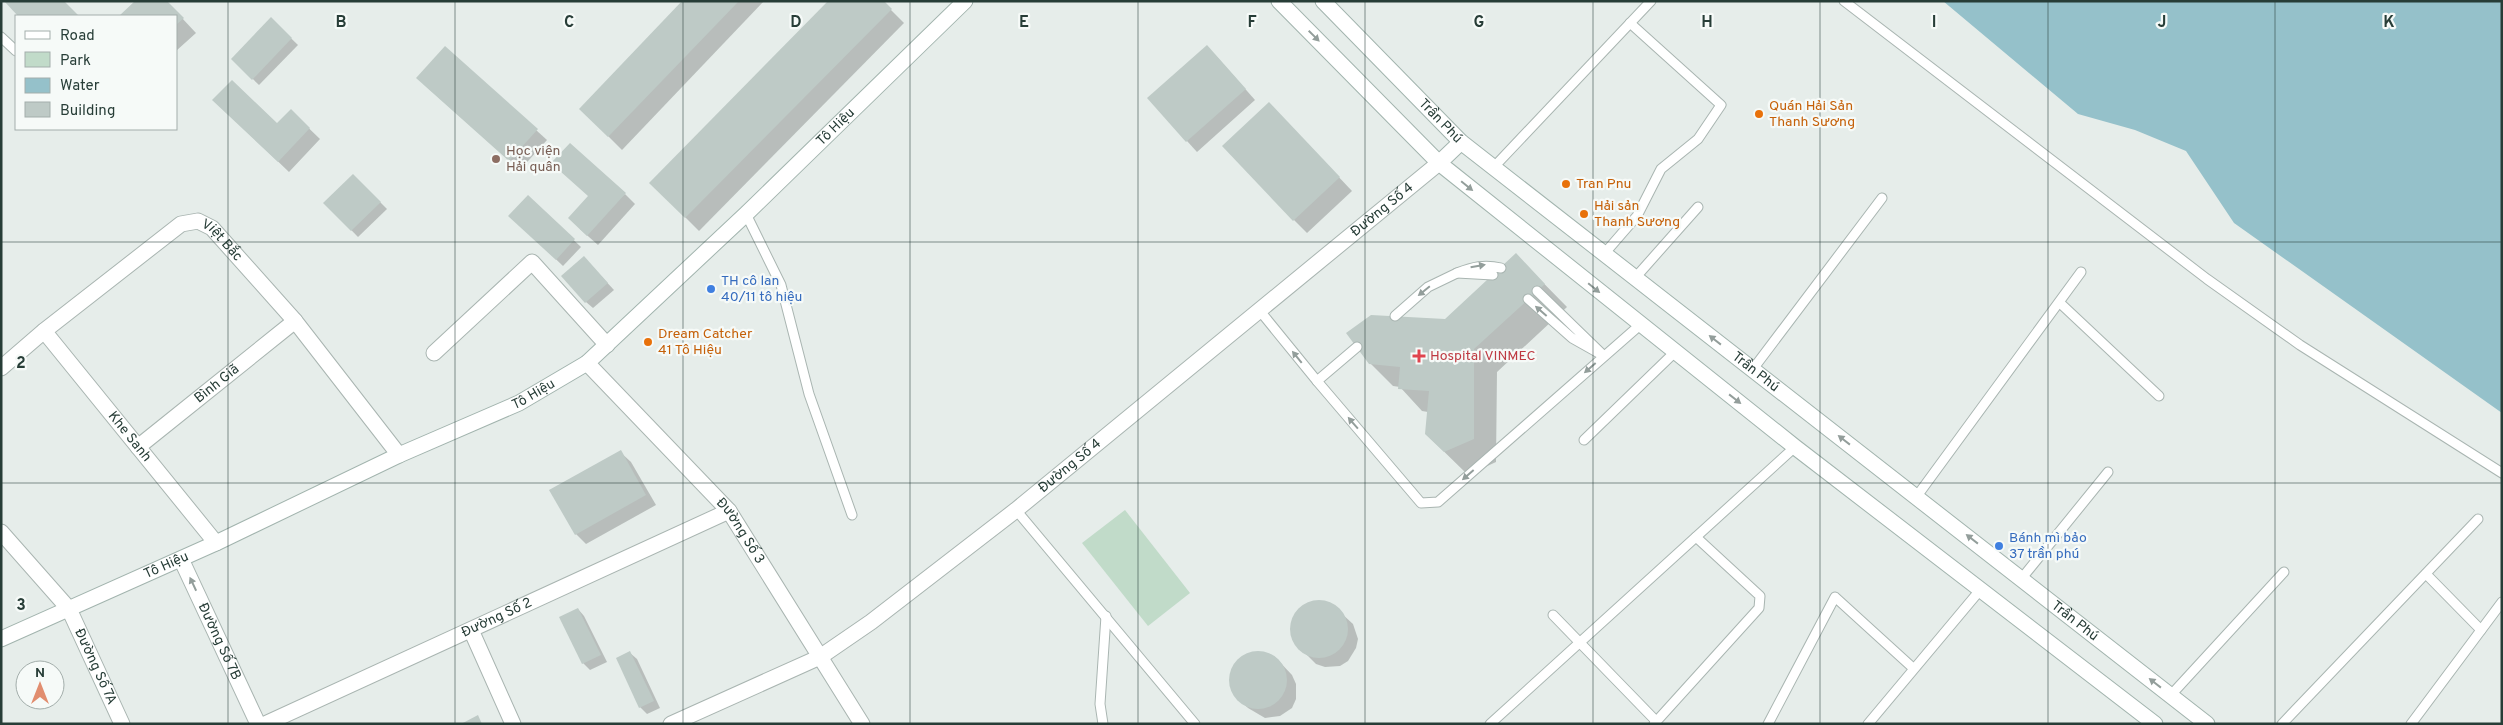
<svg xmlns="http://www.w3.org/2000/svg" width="2503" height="725" font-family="Overpass,sans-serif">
<rect width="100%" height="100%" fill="#e6edea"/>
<path fill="#c1dbc9" d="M1125 510 1190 593 1148 626 1082 543Z"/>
<path fill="#95c1ca" d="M1943 1H2502V413L2234 223 2186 151 2135 130 2078 114Z"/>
<g fill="#0003">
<path d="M5 1H63L78 16H20Z"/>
<path d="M136 1H166L196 33 176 51V16H121Z"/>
<path d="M683 1H764L622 150 594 122Z"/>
<path d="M882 1 904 23 699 231 651 183Z"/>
<path d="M271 19 298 45 259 85 232 59Z"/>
<path d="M445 47 547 140 520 170 428 88Z"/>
<path d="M1217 57 1255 100 1197 152 1148 98Z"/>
<path d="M224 110 278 124 291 111 320 139 289 172Z"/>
<path d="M1282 117 1352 191 1307 233 1294 220Z"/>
<path d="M353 175 387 209 358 237 325 203Z"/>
<path d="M625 194 635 204 598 245 580 229Z"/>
<path d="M528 197 581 247 563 266 517 222Z"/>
<path d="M1516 255 1567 307 1497 372 1496 462 1468 475 1426 434 1428 412 1422 411 1400 387 1393 386 1370 363 1445 320Z"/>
<path d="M590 264 614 290 593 308 586 302Z"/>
<path d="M620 452 631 462 656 505 586 544 576 534Z"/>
<path d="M1321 601 1330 603 1353 624 1358 639 1356 648 1348 661 1340 666 1325 667 1316 664 1294 642 1291 623 1298 610 1311 602Z"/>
<path d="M578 609 584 616 607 662 590 670 583 663Z"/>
<path d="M1261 652 1275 657 1292 675 1296 684V699L1292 708 1280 716 1265 718 1248 708 1237 698 1231 684V674L1238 661 1246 655Z"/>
<path d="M630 653 637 659 660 708 647 714 640 707Z"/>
</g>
<g fill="#becac6">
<path d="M4 1H64L79 16H18Z"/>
<path d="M135 1H167L184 18 176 25V16H119Z"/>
<path d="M682 1H739L608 137 579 109Z"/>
<path d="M828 1H884L892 9 685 218 649 183Z"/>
<path d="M271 17 292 38 252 80 231 59Z"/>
<path d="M1207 45 1246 89 1186 142 1147 98Z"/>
<path d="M445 46 538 129 509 161 416 78Z"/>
<path d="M232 80 277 123 291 109 310 128 278 162 212 100Z"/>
<path d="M1269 102 1340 177 1293 221 1222 146Z"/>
<path d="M570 143 626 193 587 236 568 218 588 196 551 163Z"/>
<path d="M353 174 381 202 351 231 323 203Z"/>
<path d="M528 195 575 239 556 260 508 216Z"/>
<path d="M1516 253 1545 284 1474 349V439L1444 452 1425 434 1429 391 1398 389 1400 367 1369 364 1346 333 1371 315 1445 319Z"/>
<path d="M584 256 608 283 585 303 561 276Z"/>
<path d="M621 450 646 495 575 535 549 490Z"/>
<circle cx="1319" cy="629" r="29"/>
<path d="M578 608 601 655 582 664 559 617Z"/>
<path d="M630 651 654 701 639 708 616 658Z"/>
<circle cx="1258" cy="680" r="29"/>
<path d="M478 715 482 724H461Z"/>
</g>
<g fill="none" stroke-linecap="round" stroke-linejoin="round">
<g stroke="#a9b5b1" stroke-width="11">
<g id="lane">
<path d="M1844 1 2207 279 2300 345 2502 473"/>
<path d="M1 37 16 51"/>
<path d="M1493 168 1651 1"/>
<path d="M746 214 781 285 809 394 852 515"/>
<path d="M1604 254 1637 216 1661 169 1698 139 1721 105 1630 23"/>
<path d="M1493 275 1457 273C1473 267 1484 264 1501 268"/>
<path d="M1635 278 1698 207"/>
<path d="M1528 299 1572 338 1604 356 1537 291"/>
<path d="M2060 303 2159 396"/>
<path d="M1260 311 1317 381 1357 347"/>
<path d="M1395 316 1428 287 1457 273"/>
<path d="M1753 369 1882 198"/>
<path d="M1317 381 1421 503 1438 502 1640 325"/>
<path d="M1584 440 1675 352"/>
<path d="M1917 496 2081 272"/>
<path d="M1016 510 1195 724"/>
<path d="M2426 574 2481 630"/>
<path d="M2022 578 2108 472"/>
<path d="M1553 615 1656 721"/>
<path d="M2171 695 2284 572"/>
<path d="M1103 724 1100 704 1106 616"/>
<path d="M1490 724 1795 447"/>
<path d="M1654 724 1759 608 1760 596 1696 537"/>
<path d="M1768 724 1835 597 1913 668"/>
<path d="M1868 724 1981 589"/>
<path d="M2282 724 2478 519"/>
<path d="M2411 724 2502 602"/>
</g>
</g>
<g stroke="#a9b5b1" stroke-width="17">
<g id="street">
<path id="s1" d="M44 331 216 543"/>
<path d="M434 353 532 262 607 345"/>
<path id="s2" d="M587 363 729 511 862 724"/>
<path id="s3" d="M1 368 44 331 181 224 198 221 212 228 295 321 399 455"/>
<path id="s4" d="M138 447 295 321"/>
<path id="s5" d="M1 532 69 609 122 724"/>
<path id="s6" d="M181 559 258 724"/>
<path d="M471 630 513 724"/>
<path id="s7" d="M265 724 729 511"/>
<path id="s8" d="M671 724 820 657 871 622 1016 510 1439 163"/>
</g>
</g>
<g stroke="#a2b4ae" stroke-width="17">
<g id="secondary">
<path d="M1279 1 1439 163 1795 447 2155 724"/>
<path id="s9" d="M1323 1 1461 142 2207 724"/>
<path d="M1439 163 1461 142"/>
<path id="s10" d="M1 639 216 543 399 455 519 403 587 363 746 214 965 1"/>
</g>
</g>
<use href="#lane" stroke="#fff" stroke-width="9"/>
<use href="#street" stroke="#fff" stroke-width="15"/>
<use href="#secondary" stroke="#fff" stroke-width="15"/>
</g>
<defs><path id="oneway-solid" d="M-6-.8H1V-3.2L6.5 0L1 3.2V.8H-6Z" transform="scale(1.25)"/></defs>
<g fill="#939e9b">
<use href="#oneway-solid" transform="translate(1314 36) rotate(45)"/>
<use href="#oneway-solid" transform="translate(1467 186) rotate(39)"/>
<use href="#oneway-solid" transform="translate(1478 266) rotate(-10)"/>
<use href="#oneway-solid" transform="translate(1594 288) rotate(39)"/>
<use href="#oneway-solid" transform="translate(1424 291) rotate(141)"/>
<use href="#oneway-solid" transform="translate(1541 311) rotate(-139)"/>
<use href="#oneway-solid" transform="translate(1715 340) rotate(-142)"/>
<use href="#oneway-solid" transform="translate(1297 357) rotate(-129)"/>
<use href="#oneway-solid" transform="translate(1590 368) rotate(139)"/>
<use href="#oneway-solid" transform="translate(1735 399) rotate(38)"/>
<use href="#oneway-solid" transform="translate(1353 423) rotate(-131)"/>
<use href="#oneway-solid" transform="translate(1844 440) rotate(-142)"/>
<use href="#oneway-solid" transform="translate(1468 475) rotate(139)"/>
<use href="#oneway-solid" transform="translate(1972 539) rotate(-142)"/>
<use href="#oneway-solid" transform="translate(193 584) rotate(-115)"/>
<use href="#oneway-solid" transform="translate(2155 683) rotate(-142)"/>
</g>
<path fill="none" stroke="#273d37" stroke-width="1" stroke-opacity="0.55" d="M228 1V724M455 1V724M683 1V724M910 1V724M1138 1V724M1365 1V724M1593 1V724M1820 1V724M2048 1V724M2275 1V724M1 242H2502M1 483H2502"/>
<g fill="#e8710a" stroke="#f6faf8" stroke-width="2">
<circle cx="1759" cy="114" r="5"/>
<circle cx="1566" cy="184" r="5"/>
<circle cx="1584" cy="214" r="5"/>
<circle cx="648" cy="342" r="5"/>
</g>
<circle fill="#8d6e63" stroke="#f6faf8" stroke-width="2" cx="496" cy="159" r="5"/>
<g fill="#3f7fe0" stroke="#f6faf8" stroke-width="2">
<circle cx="711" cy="289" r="5"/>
<circle cx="1999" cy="546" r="5"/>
</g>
<path fill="#e0444e" stroke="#f6faf8" stroke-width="2" d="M1416.5 348.5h5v5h5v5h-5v5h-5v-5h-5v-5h5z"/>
<g text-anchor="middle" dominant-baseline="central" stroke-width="4.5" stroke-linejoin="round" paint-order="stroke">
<g font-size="14" fill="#c56008" stroke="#f6faf8" text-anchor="start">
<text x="1769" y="106">Quán Hải Sản<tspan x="1769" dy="16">Thanh Sương</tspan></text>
<text x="1576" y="184">Tran Pnu</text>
<text x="1594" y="206">Hải sản<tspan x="1594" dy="16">Thanh Sương</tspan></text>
<text x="658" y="334">Dream Catcher<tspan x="658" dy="16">41 Tô Hiệu</tspan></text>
</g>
<g font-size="14" fill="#273d37" stroke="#f6faf8">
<text stroke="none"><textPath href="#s9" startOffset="168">Trần Phú</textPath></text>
<text stroke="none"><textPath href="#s10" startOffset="991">Tô Hiệu</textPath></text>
<text stroke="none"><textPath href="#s8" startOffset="882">Đường Số 4</textPath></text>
<text stroke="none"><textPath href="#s3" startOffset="279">Việt Bắc</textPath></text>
<text stroke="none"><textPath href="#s9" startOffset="571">Trần Phú</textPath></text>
<text stroke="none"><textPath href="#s4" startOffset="101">Bình Giã</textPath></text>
<text stroke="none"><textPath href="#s10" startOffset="586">Tô Hiệu</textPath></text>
<text stroke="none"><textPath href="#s1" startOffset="136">Khe Sanh</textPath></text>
<text stroke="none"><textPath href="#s8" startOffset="478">Đường Số 4</textPath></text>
<text stroke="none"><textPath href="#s2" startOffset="228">Đường Số 3</textPath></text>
<text stroke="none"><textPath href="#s10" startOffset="181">Tô Hiệu</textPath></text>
<text stroke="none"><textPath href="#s7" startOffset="255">Đường Số 2</textPath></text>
<text stroke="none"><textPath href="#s9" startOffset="976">Trần Phú</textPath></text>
<text stroke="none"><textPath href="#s6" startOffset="91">Đường Số 7B</textPath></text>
<text stroke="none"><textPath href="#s5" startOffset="166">Đường Số 7A</textPath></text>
</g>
<g font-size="14" fill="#785e54" stroke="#f6faf8" text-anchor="start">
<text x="506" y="151">Học viện<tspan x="506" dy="16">Hải quân</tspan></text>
</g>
<g font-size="14" fill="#366cbe" stroke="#f6faf8" text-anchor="start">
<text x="721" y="281">TH cô lan<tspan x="721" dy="16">40/11 tô hiệu</tspan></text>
<text x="2009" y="538">Bánh mì bảo<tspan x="2009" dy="16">37 trần phú</tspan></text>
</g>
<g font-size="14" fill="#be3a42" stroke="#f6faf8" text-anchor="start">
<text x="1430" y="356">Hospital VINMEC</text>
</g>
</g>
<g font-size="16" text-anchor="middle" font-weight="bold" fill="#273d37" stroke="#f6faf8" stroke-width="4.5" stroke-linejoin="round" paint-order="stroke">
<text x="341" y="27">B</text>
<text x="569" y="27">C</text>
<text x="796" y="27">D</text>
<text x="1024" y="27">E</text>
<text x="1252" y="27">F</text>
<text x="1479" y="27">G</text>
<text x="1707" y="27">H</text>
<text x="1934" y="27">I</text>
<text x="2162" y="27">J</text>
<text x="2389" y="27">K</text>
<text x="21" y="368">2</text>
<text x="21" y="610">3</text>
</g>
<rect width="2503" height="725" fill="none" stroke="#273d37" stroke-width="5"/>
<rect x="15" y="15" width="162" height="115" fill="#f6faf8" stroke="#a3aeab"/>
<rect x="25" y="31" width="25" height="8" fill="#ffffff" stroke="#a3aeab"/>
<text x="60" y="40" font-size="15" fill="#273d37">Road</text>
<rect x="25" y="52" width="25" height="15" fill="#c1dbc9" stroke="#a3aeab"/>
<text x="60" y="65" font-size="15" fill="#273d37">Park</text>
<rect x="25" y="78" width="25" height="15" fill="#95c1ca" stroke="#a3aeab"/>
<text x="60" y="90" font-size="15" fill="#273d37">Water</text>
<rect x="25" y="102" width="25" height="15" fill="#becac6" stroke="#a3aeab"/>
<text x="60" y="115" font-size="15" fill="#273d37">Building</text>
<g transform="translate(40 685)"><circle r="24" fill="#f6faf8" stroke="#a3aeab"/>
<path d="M0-4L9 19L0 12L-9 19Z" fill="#e18d6f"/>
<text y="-8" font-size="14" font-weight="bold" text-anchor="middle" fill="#273d37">N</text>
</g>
</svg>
